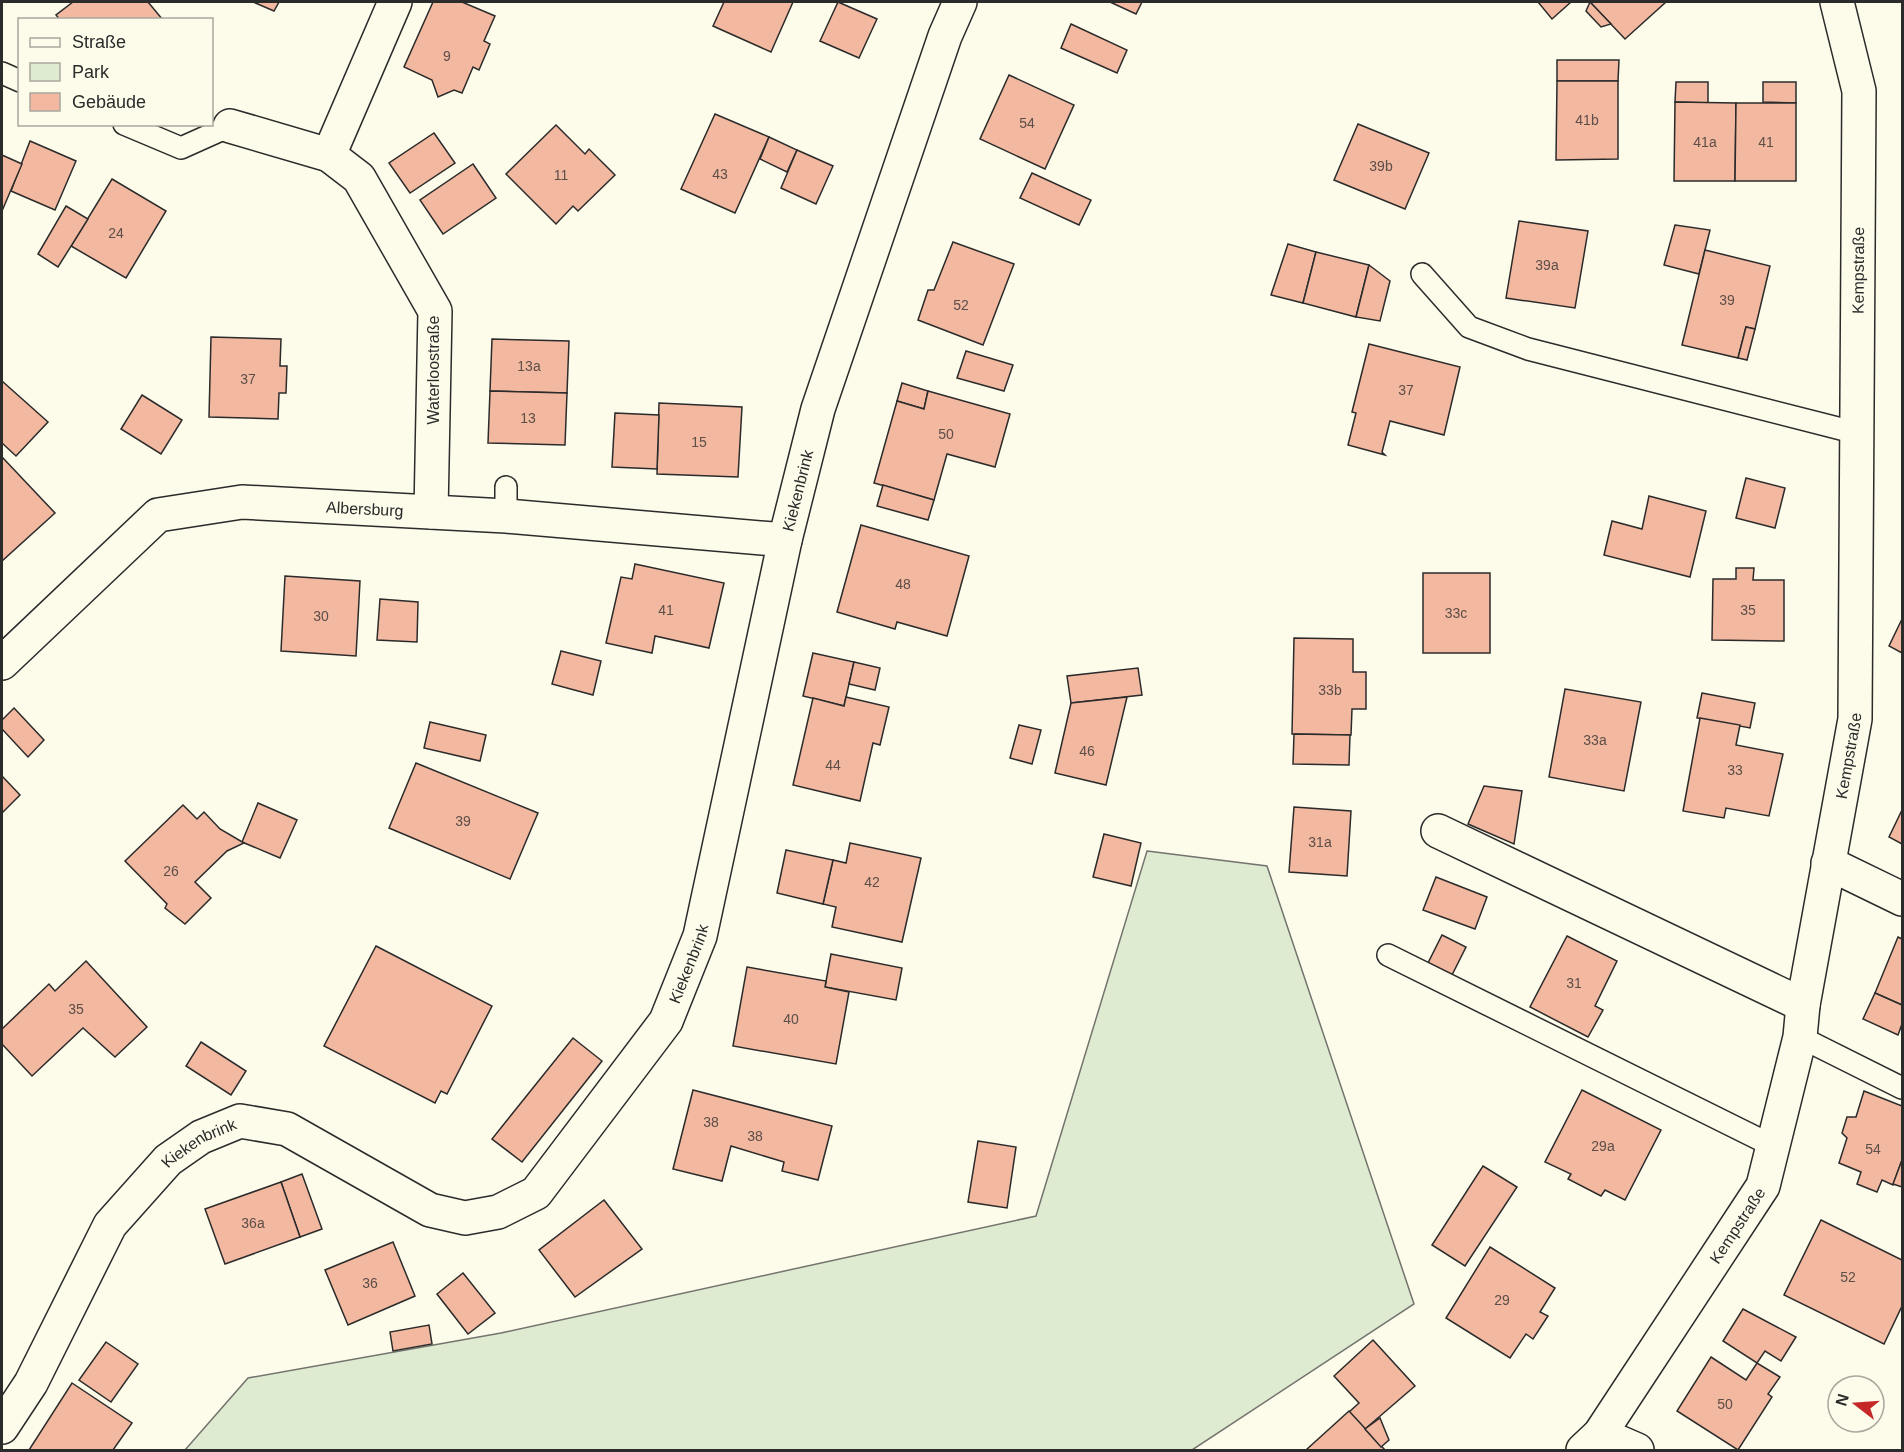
<svg xmlns="http://www.w3.org/2000/svg" width="1904" height="1452" font-family="Helvetica,sans-serif">
<rect width="100%" height="100%" fill="#fdfbea"/>
<path fill="#deebd1" stroke="#74746e" stroke-width="1.5" d="M1147 851 1267 866 1414 1304 1192 1450H185L248 1378 501 1333 1036 1216Z"/>
<g fill="#f2b8a0" stroke="#2b2b2b" stroke-width="1.5">
<path d="M73 2H148L163 20H60L56 15Z"/>
<path d="M253 2H279L274 11Z"/>
<path d="M433 2H462L495 16 484 41 490 44 479 70 473 67 462 93 454 90 438 97 432 80 404 67Z"/>
<path d="M724 2H793L771 52 713 26Z"/>
<path d="M838 2 877 19 859 58 820 41Z"/>
<path d="M1110 2H1142L1136 14Z"/>
<path d="M1538 2H1571L1552 19Z"/>
<path d="M1590 2H1666L1625 39Z"/>
<path d="M1590 2 1611 24 1601 27 1586 11Z"/>
<path d="M1071 24 1127 50 1117 73 1061 48Z"/>
<path d="M1557 60H1619L1618 81H1557Z"/>
<path d="M1009 75 1074 105 1045 169 980 139Z"/>
<path d="M1557 81H1618V159L1556 160Z"/>
<path d="M1676 82H1708V103L1675 102Z"/>
<path d="M1763 82H1796V103L1763 102Z"/>
<path d="M1675 102 1736 103 1735 181H1674Z"/>
<path d="M1736 103H1796V181H1735Z"/>
<path d="M715 114 769 137 735 213 681 189Z"/>
<path d="M1358 124 1429 153 1405 209 1334 180Z"/>
<path d="M556 125 585 154 589 149 615 175 578 211 573 206 556 224 506 174Z"/>
<path d="M434 133 455 163 410 193 389 163Z"/>
<path d="M769 137 797 150 787 172 760 159Z"/>
<path d="M30 141 76 161 55 210 11 191Z"/>
<path d="M797 150 833 166 816 204 781 188Z"/>
<path d="M2 155 22 164 2 211Z"/>
<path d="M473 164 496 198 443 234 420 200Z"/>
<path d="M1032 173 1091 200 1079 225 1020 198Z"/>
<path d="M112 179 166 211 126 278 71 246Z"/>
<path d="M66 206 88 219 58 267 38 254Z"/>
<path d="M1519 221 1588 231 1575 308 1506 298Z"/>
<path d="M1675 225 1710 230 1699 274 1664 265Z"/>
<path d="M953 242 1014 264 983 345 918 320 928 290H934Z"/>
<path d="M1288 244 1316 252 1303 303 1271 295Z"/>
<path d="M1705 250 1770 266 1755 329 1746 327 1738 358 1682 345Z"/>
<path d="M1316 252 1369 265 1356 317 1303 303Z"/>
<path d="M1369 265 1390 281 1380 321 1356 317Z"/>
<path d="M1746 327 1755 329 1747 360 1738 358Z"/>
<path d="M211 337 281 339 280 366H287L286 393H279L278 419 209 417Z"/>
<path d="M492 339 569 341 567 393 490 391Z"/>
<path d="M1369 344 1460 367 1444 435 1390 421 1382 452 1385 455 1348 445 1356 413 1352 412Z"/>
<path d="M966 351 1013 365 1004 391 957 378Z"/>
<path d="M2 381 48 422 16 456 2 443Z"/>
<path d="M902 383 928 391 924 409 897 401Z"/>
<path d="M490 391 567 393 565 445 488 443Z"/>
<path d="M928 391 1010 414 995 467 947 454 934 500 874 483 897 401 924 409Z"/>
<path d="M142 395 182 420 161 454 121 429Z"/>
<path d="M659 403 742 407 738 477 657 474Z"/>
<path d="M615 413 659 415 657 469 612 467Z"/>
<path d="M3 458 55 513 2 561V460Z"/>
<path d="M1746 478 1785 488 1775 528 1736 518Z"/>
<path d="M883 485 934 500 928 520 877 506Z"/>
<path d="M1649 496 1706 511 1690 577 1604 555 1612 521 1642 529Z"/>
<path d="M861 525 969 556 947 636 897 622 895 629 837 612Z"/>
<path d="M635 564 724 583 709 648 655 636 652 653 606 643 621 577 632 579Z"/>
<path d="M1736 568H1754L1753 580H1784V641L1712 640 1713 579H1736Z"/>
<rect x="1423" y="573" width="67" height="80"/>
<path d="M285 576 360 581 356 656 281 651Z"/>
<path d="M380 599 418 602 417 642 377 640Z"/>
<path d="M1902 619V653L1889 646Z"/>
<path d="M1294 638 1353 639V672H1366V709H1352L1351 735 1292 734Z"/>
<path d="M561 651 601 661 593 695 552 684Z"/>
<path d="M813 653 854 662 844 706 803 696Z"/>
<path d="M854 662 880 668 875 690 849 684Z"/>
<path d="M1138 668 1142 695 1071 703 1067 676Z"/>
<path d="M1565 689 1641 702 1624 791 1549 777Z"/>
<path d="M1702 693 1755 703 1750 728 1697 718Z"/>
<path d="M846 697 889 707 880 745 873 743 860 801 793 785 813 698 844 706Z"/>
<path d="M1127 697 1106 785 1055 773 1071 703Z"/>
<path d="M14 708 44 740 28 757 2 729V720Z"/>
<path d="M1700 718 1740 725 1736 745 1783 754 1769 816 1726 808 1724 818 1683 811Z"/>
<path d="M430 722 486 735 480 761 424 748Z"/>
<path d="M1019 725 1041 730 1032 764 1010 758Z"/>
<path d="M1294 734 1350 735 1349 765 1293 764Z"/>
<path d="M416 763 538 813 510 879 389 828Z"/>
<path d="M2 776 20 795 2 813Z"/>
<path d="M1484 786 1522 791 1514 844 1468 824Z"/>
<path d="M258 803 297 820 280 858 242 842Z"/>
<path d="M183 805 197 819 204 812 220 829 244 843 227 851 195 882 211 898 185 924 165 908 167 904 125 861Z"/>
<path d="M1294 807 1351 811 1347 876 1289 872Z"/>
<path d="M1902 810V844L1889 837Z"/>
<path d="M1104 834 1141 843 1131 886 1093 877Z"/>
<path d="M850 843 921 858 902 942 832 927 836 907 823 904 833 860 846 863Z"/>
<path d="M786 850 833 860 823 904 777 893Z"/>
<path d="M1436 877 1487 897 1475 929 1423 910Z"/>
<path d="M1442 935 1466 947 1452 975 1428 963Z"/>
<path d="M1567 936 1617 961 1595 1006 1603 1010 1588 1037 1530 1007Z"/>
<path d="M1898 937 1902 939V1005L1875 993Z"/>
<path d="M376 946 492 1006 447 1094 441 1091 435 1103 324 1046Z"/>
<path d="M831 954 902 968 896 1000 825 987Z"/>
<path d="M86 961 147 1027 115 1057 83 1028 32 1076 2 1044V1029L49 984 55 991Z"/>
<path d="M747 967 826 981 825 987 849 992 836 1064 733 1046Z"/>
<path d="M1875 993 1902 1005V1024L1898 1035 1863 1019Z"/>
<path d="M573 1038 602 1061 522 1162 492 1139Z"/>
<path d="M201 1042 246 1071 231 1095 186 1066Z"/>
<path d="M693 1090 832 1126 818 1180 782 1171 784 1162 731 1146 722 1181 673 1169Z"/>
<path d="M1582 1090 1661 1130 1625 1200 1605 1190 1601 1196 1568 1179 1571 1174 1545 1162Z"/>
<path d="M1864 1091 1902 1106V1160L1893 1185 1882 1180 1877 1192 1857 1184 1861 1172 1839 1163 1847 1138 1842 1133 1847 1117H1856Z"/>
<path d="M978 1141 1016 1147 1007 1208 968 1202Z"/>
<path d="M1902 1160V1187L1893 1184Z"/>
<path d="M1483 1166 1517 1187 1465 1266 1432 1245Z"/>
<path d="M302 1174 322 1229 300 1237 281 1182Z"/>
<path d="M281 1182 300 1237 225 1264 205 1209Z"/>
<path d="M604 1200 642 1249 575 1297 539 1250Z"/>
<path d="M1821 1220 1902 1260V1306L1884 1344 1784 1295Z"/>
<path d="M393 1242 415 1296 348 1325 325 1270Z"/>
<path d="M1490 1247 1555 1288 1540 1312 1548 1316 1533 1339 1526 1334 1510 1358 1446 1318Z"/>
<path d="M463 1273 495 1313 468 1334 437 1294Z"/>
<path d="M1743 1309 1796 1337 1781 1361 1765 1351 1757 1363 1723 1341Z"/>
<path d="M429 1325 432 1344 393 1351 390 1332Z"/>
<path d="M1373 1340 1415 1386 1365 1429 1349 1412 1359 1403 1334 1376Z"/>
<path d="M106 1342 138 1364 111 1402 79 1380Z"/>
<path d="M1711 1357 1746 1380 1757 1363 1780 1377 1768 1394 1772 1397 1738 1450 1677 1411Z"/>
<path d="M72 1383 132 1423 113 1450H29Z"/>
<path d="M1349 1411 1385 1450H1306Z"/>
<path d="M1380 1418 1389 1440 1381 1447 1365 1429Z"/>
</g>
<g fill="none" stroke-linecap="round" stroke-linejoin="round">
<g stroke="#2b2b2b" stroke-width="24">
<g id="lane">
<path d="M2 73 20 81"/>
<path d="M124 124 181 148 230 126"/>
<path d="M1422 274 1469 327 1528 349 1857 433"/>
<path d="M506 487V516"/>
<path d="M1388 955 1773 1146"/>
<path d="M1800 1037 1902 1088"/>
</g>
</g>
<g stroke="#2b2b2b" stroke-width="36">
<g id="street">
<path d="M230 126 329 155 359 178 435 311 431 512"/>
<path d="M329 155 395 2"/>
<path id="s1" d="M2 663 158 515 242 502 506 516 785 540"/>
<path d="M1438 831 1803 1005"/>
<path d="M1828 863 1902 899"/>
<path id="s2" d="M2 1427 31 1383 110 1225 168 1160 201 1137 240 1121 287 1129 430 1210 465 1218 498 1212 536 1193 666 1021 700 936 785 540 818 409 945 36 960 2"/>
<path d="M1600 1434 1637 1450"/>
<path id="s3" d="M1583 1450 1600 1434 1763 1186 1800 1037 1803 1005 1855 719 1859 91 1837 2"/>
</g>
</g>
<use href="#lane" stroke="#fdfbea" stroke-width="21"/>
<use href="#street" stroke="#fdfbea" stroke-width="33"/>
</g>
<g text-anchor="middle" dominant-baseline="central" stroke-width="4.5" stroke-linejoin="round" paint-order="stroke">
<g font-size="14" fill="#5d4e48">
<text x="447" y="56">9</text>
<text x="1587" y="120">41b</text>
<text x="1027" y="123">54</text>
<text x="1705" y="142">41a</text>
<text x="1766" y="142">41</text>
<text x="1381" y="166">39b</text>
<text x="720" y="174">43</text>
<text x="561" y="175">11</text>
<text x="116" y="233">24</text>
<text x="1547" y="265">39a</text>
<text x="1727" y="300">39</text>
<text x="961" y="305">52</text>
<text x="529" y="366">13a</text>
<text x="248" y="379">37</text>
<text x="1406" y="390">37</text>
<text x="528" y="418">13</text>
<text x="946" y="434">50</text>
<text x="699" y="442">15</text>
<text x="903" y="584">48</text>
<text x="666" y="610">41</text>
<text x="1748" y="610">35</text>
<text x="1456" y="613">33c</text>
<text x="321" y="616">30</text>
<text x="1330" y="690">33b</text>
<text x="1595" y="740">33a</text>
<text x="1087" y="751">46</text>
<text x="833" y="765">44</text>
<text x="1735" y="770">33</text>
<text x="463" y="821">39</text>
<text x="1320" y="842">31a</text>
<text x="171" y="871">26</text>
<text x="872" y="882">42</text>
<text x="1574" y="983">31</text>
<text x="76" y="1009">35</text>
<text x="791" y="1019">40</text>
<text x="711" y="1122">38</text>
<text x="755" y="1136">38</text>
<text x="1603" y="1146">29a</text>
<text x="1873" y="1149">54</text>
<text x="253" y="1223">36a</text>
<text x="1848" y="1277">52</text>
<text x="370" y="1283">36</text>
<text x="1502" y="1300">29</text>
<text x="1725" y="1404">50</text>
</g>
<g font-size="16" fill="#2b2b2b" stroke="#fdfbea">
<text stroke="none"><textPath href="#s3" startOffset="1245">Kempstraße</textPath></text>
<text transform="translate(433 370) rotate(-90)">Waterloostraße</text>
<text stroke="none"><textPath href="#s2" startOffset="1486">Kiekenbrink</textPath></text>
<text stroke="none"><textPath href="#s1" startOffset="423">Albersburg</textPath></text>
<text stroke="none"><textPath href="#s3" startOffset="759">Kempstraße</textPath></text>
<text stroke="none"><textPath href="#s2" startOffset="1000">Kiekenbrink</textPath></text>
<text stroke="none"><textPath href="#s2" startOffset="352">Kiekenbrink</textPath></text>
<text stroke="none"><textPath href="#s3" startOffset="273">Kempstraße</textPath></text>
</g>
</g>
<rect width="1904" height="1452" fill="none" stroke="#2b2b2b" stroke-width="6"/>
<rect x="18" y="18" width="195" height="108" fill="#fdfbea" stroke="#a9a89e" stroke-width="1.5"/>
<rect x="30" y="38" width="30" height="9" fill="#fdfbea" stroke="#a9a89e" stroke-width="1.5"/>
<text x="72" y="48" font-size="18" fill="#2b2b2b">Straße</text>
<rect x="30" y="63" width="30" height="18" fill="#deebd1" stroke="#a9a89e" stroke-width="1.5"/>
<text x="72" y="78" font-size="18" fill="#2b2b2b">Park</text>
<rect x="30" y="93" width="30" height="18" fill="#f2b8a0" stroke="#a9a89e" stroke-width="1.5"/>
<text x="72" y="108" font-size="18" fill="#2b2b2b">Gebäude</text>
<g transform="translate(1856 1404) rotate(287)"><circle r="28" fill="#fdfbea" stroke="#a9a89e" stroke-width="1.5"/>
<path d="M0-4.5L10 22L0 15L-10 22Z" fill="#c62828"/>
<text y="-9" font-size="16" font-weight="bold" text-anchor="middle" fill="#2b2b2b">N</text>
</g>
</svg>
